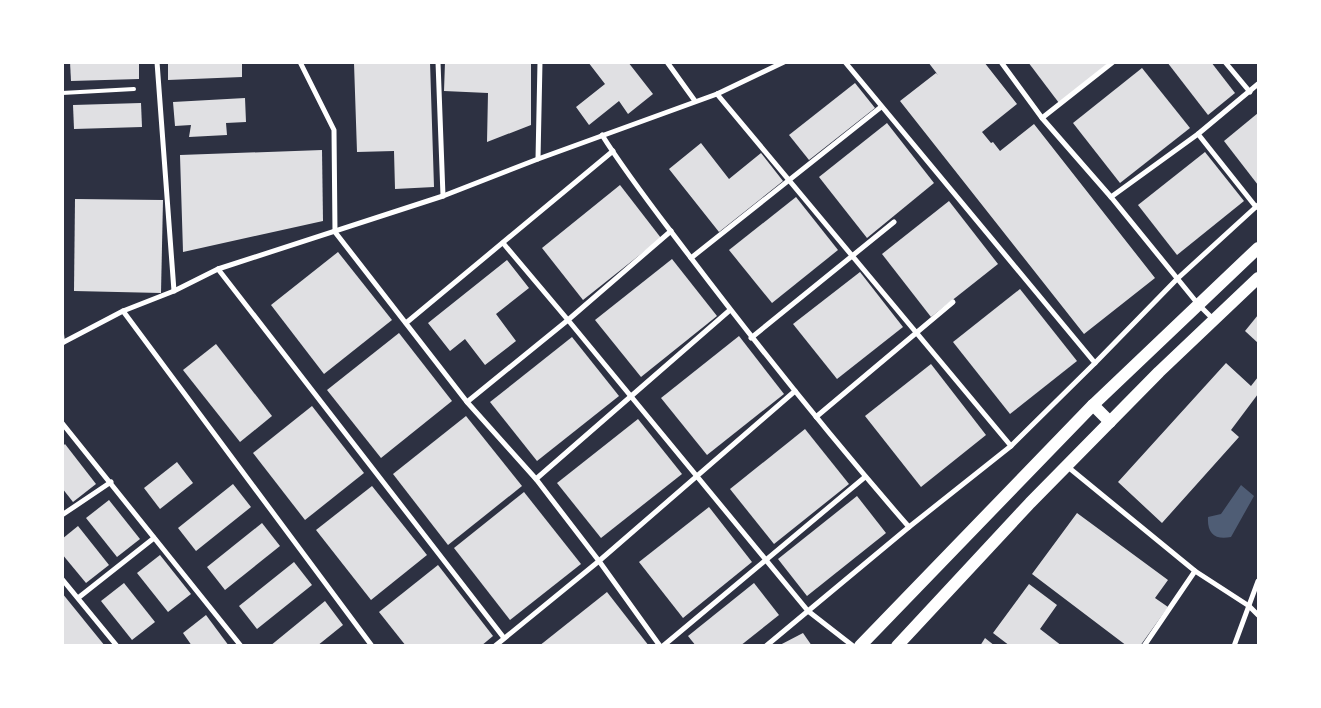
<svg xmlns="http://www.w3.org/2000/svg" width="1321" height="708" font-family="'Noto Sans',sans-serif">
<rect width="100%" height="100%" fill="#2d3142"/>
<path fill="#4f5d75" d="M1241 485 1254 496 1231 537C1215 540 1207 534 1208 517L1221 514Z"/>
<g fill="#e0e0e3">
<path d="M70 62H139V79L71 81Z"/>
<path d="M168 62H242V77L168 80Z"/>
<path d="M430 62 434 187 395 189 394 151 357 152 354 63Z"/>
<path d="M445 62H531V125L487 142 488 93 444 91Z"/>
<path d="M588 62H628L653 94 628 114 619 101 589 125 576 107 605 84Z"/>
<path d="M928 62H984L1017 104 982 132 991 143 993 142 1000 151 1034 124 1155 278 1084 334 900 101 936 73 938 75Z"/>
<path d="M1028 62H1110L1059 103Z"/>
<path d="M1167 62H1211L1235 93 1208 115Z"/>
<path d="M1142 68 1190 128 1120 183 1073 123Z"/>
<path d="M855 83 875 108 809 160 789 135Z"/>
<path d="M245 98 246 122 226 123 227 135 189 137 191 125 175 126 173 102Z"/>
<path d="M141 103 142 127 74 129 73 105Z"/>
<path d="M1258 113V185L1224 141Z"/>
<path d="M887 123 934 183 867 238 819 177Z"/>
<path d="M701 143 729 179 761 153 783 181 719 232 669 169Z"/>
<path d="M322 150 323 221 183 252 180 155Z"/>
<path d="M1205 152 1244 201 1177 255 1138 205Z"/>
<path d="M620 185 661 238 583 300 542 248Z"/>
<path d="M796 197 838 250 772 303 729 250Z"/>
<path d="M75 199 163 200 161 293 74 291Z"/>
<path d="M949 201 998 264 931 317 882 254Z"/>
<path d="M338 252 392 320 324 374 271 305Z"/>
<path d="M672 259 717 316 641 377 595 320Z"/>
<path d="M507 260 529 288 496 314 516 341 485 365 465 339 450 351 428 323Z"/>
<path d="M860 272 903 327 837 379 793 324Z"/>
<path d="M1020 289 1077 361 1010 414 953 342Z"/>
<path d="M1258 315V343L1245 331Z"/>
<path d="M399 333 452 401 381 458 327 390Z"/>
<path d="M739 336 784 394 707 455 661 398Z"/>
<path d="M572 337 619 396 537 461 490 402Z"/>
<path d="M216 344 272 416 240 442 183 370Z"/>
<path d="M1226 363 1251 386 1258 377V394L1231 430 1239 437 1162 523 1118 482Z"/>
<path d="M931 364 986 435 921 487 865 416Z"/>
<path d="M312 406 364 473 305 520 253 453Z"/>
<path d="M466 416 522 486 448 545 393 474Z"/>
<path d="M638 419 682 474 601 538 557 483Z"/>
<path d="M805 429 849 484 774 544 730 489Z"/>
<path d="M65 444 96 484 73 502 62 488V447Z"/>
<path d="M177 462 193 483 160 509 144 488Z"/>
<path d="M233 484 251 507 196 551 178 528Z"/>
<path d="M372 486 427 555 371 600 316 530Z"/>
<path d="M524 492 581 564 510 620 454 548Z"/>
<path d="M857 496 886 533 807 596 778 559Z"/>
<path d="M109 500 140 539 117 557 86 518Z"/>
<path d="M709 507 752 562 683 618 639 562Z"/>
<path d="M1077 513 1168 580 1155 598 1168 607 1140 646H1127L1032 574Z"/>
<path d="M262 523 280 546 225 590 207 567Z"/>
<path d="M78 526 109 565 86 583 62 554V539Z"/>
<path d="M160 555 191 594 168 612 137 573Z"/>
<path d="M294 562 312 585 257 629 239 606Z"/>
<path d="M438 565 493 636 481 646H406L379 612Z"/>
<path d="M124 583 155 622 132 640 101 601Z"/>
<path d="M754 583 779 615 740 646H696L688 636Z"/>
<path d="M1029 584 1057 605 1040 629 1062 646H1010L993 633Z"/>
<path d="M607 592 649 646H539Z"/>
<path d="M62 593 105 646H62Z"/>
<path d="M325 601 343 625 317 646H270Z"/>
<path d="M206 615 229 646H192L183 633Z"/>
<path d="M803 633 812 646H778Z"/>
<path d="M985 638 995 646H980Z"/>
</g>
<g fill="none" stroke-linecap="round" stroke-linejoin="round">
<g stroke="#fff" stroke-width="4">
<path d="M62 93 134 89"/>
<path d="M62 334 63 343"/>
</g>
<g stroke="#fff" stroke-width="5">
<path d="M157 62 174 291"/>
<path d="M300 62 334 130 335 232 467 402 536 479 599 561 660 646"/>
<path d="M438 62 443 196"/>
<path d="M667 62 695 101"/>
<path d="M845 62 1095 363 1011 446"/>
<path d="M1001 62 1042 118 1111 197 1198 304 1214 320"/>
<path d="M1225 62 1250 92"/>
<path d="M717 94 1011 446 909 527"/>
<path d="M1042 118 1113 62"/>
<path d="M1198 134 1256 207"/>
<path d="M538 159 540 62"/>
<path d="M1111 197 1198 134 1258 84"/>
<path d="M503 243 568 320 808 611 909 527C833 440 761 350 691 258 661 218 629 178 602 135"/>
<path d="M691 258 881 107"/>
<path d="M218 269 504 638"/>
<path d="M123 311 372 646"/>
<path d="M406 323 613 151"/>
<path d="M751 338 894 222"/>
<path d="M62 343 123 311 174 291 218 269 443 196 538 159 717 94 784 62"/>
<path d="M1095 363 1177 279 1258 205"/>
<path d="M467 402 568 320 671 231"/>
<path d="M816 417 953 302"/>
<path d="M62 423 241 646"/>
<path d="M1068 467 1195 571 1249 606 1258 615"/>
<path d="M536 479 730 310"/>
<path d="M62 515 111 482"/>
<path d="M62 579 117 646"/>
<path d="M78 598 154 538"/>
<path d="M495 646 599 561 795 391"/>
<path d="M663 646 865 477"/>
<path d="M766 646 808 611 853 646"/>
<path d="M1144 646 1195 571"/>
<path d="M1234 646 1258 581"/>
</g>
<g stroke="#fff" stroke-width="12">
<path d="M1093 405 1110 422"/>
<path d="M860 646 1093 405 1258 248"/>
<path d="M897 646 1030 503 1159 372 1258 278"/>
</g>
</g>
<rect width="1321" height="708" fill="none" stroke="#ffffff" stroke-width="128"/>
</svg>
